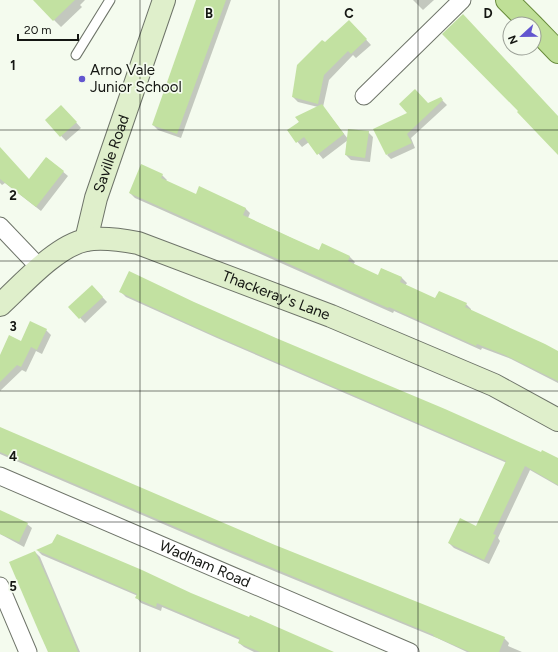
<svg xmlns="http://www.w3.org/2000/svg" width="558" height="652" font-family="Figtree,sans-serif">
<rect width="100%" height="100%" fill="#f4fbee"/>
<g fill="#0003">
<path d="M34 0H85L80 5 82 7 61 27Z"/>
<path d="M198 0H231L181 138 158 130 153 125Z"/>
<path d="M413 0H434L423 10Z"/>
<path d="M349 21 371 45 356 58 353 55 329 80 323 107 348 139 368 132 373 137 370 162 351 160 346 155 348 140 323 159 309 142 302 147 288 131 318 107 298 102 293 97 325 44Z"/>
<path d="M441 99 447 105 411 138 415 148 391 159 387 155 428 104Z"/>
<path d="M66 111 81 128 66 141 46 120Z"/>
<path d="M0 148 29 181 47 158 68 176 41 211 5 183 2 185 0 183Z"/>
<path d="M162 175 167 180 166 181 196 195 245 208 250 213 248 218 319 251 322 244 350 257 355 262 353 265 379 276 382 269 402 278 407 283 405 286 436 300 439 292 466 304 471 309V311L558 352V383L511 359 482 348 481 350 394 311 393 313 135 198 130 193Z"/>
<path d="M92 286 107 302 85 323 70 307Z"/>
<path d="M121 292 193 303 558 460V486L530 470 498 538 500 541 489 564 454 548 449 543 477 527 507 463 217 338 126 297Z"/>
<path d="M46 330 51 335 42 354 36 351 26 372 22 370 0 391V357L21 342Z"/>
<path d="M0 428 275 546 504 638 509 643 508 646 522 652H467L437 638 233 554 0 454Z"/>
<path d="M27 524 32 528 24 547 0 534V529Z"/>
<path d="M38 551 191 594 332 652H254L244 647 239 643 240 640 162 607 161 611 141 603 137 598 138 596 42 555Z"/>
<path d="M35 552 40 557 80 652H48Z"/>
</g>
<g fill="#c2e1a1">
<path d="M33 0H75L53 21Z"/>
<path d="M196 0H226L177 134 152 125Z"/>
<path d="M463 14 558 116V155L517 112 518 111 442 34Z"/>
<path d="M349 20 367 39 351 54 348 51 324 75 318 104 292 97 297 65 322 40 325 42Z"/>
<path d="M415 89 428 103 441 97 443 100 407 134 412 143 386 155 373 129 407 113 399 104Z"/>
<path d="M322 104 344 134 317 155 304 137 296 143 287 130 299 122 295 117Z"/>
<path d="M61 105 77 122 60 137 45 120Z"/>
<path d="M348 129 369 131 365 158 345 155Z"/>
<path d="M0 147 29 179 46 157 64 171 36 207 0 179Z"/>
<path d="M141 164 163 174 161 178 196 194 199 186 246 208 243 215 290 237 319 250 322 243 350 256 348 261 378 275 381 268 402 277 400 282 435 298 439 291 467 303 465 307 545 344 558 351V381L505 355 477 344 476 346 389 307 388 308 129 193Z"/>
<path d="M129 271 194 302 276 338 445 409 541 452 542 450 558 458V485L525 466 493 534 496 535 484 560 448 543 460 518 476 526 506 461 211 334 119 292Z"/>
<path d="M92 285 103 297 79 319 68 307Z"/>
<path d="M30 321 47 329 37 350 31 347 21 367 17 365 0 382V355L9 335 21 341Z"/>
<path d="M0 427 275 545 505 637 499 652H470L433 636 434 635 227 549 0 452Z"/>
<path d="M0 510 28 523 19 542 0 534Z"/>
<path d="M57 534 142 570 191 593 249 617 250 615 334 652H260L238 643 240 638 157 603 156 607 135 598 137 594 36 550 52 543Z"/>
<path d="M35 551 52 589 78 652H48L39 632 9 562Z"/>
</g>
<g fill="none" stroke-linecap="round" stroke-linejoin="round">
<g stroke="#6e7469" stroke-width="11">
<path id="lane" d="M76 55 110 0"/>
</g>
<g stroke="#6e7469" stroke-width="19">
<g id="street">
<path d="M364 96 462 0"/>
<path d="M0 226 40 268"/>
<path id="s1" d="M0 476 410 652"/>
<path d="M0 586 28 652"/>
</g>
</g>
<g stroke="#6e7469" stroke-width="24">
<g id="secondary">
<path id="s2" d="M86 240 96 198 164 0"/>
<path id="s3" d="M0 305C22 285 56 246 86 240 102 237 122 240 138 243L331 316 494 385 558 420"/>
</g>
</g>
<g stroke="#688b3b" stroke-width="24">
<g id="primary">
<path d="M507 0 531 24"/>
<path d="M534 27 558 52"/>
</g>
</g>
<use href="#lane" stroke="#fff" stroke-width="9"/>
<use href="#street" stroke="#fff" stroke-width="17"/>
<use href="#secondary" stroke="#dfefcb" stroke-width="22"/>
<use href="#primary" stroke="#bfdf97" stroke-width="22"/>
</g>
<path fill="none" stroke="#141612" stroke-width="1" stroke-opacity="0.55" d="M140 0V652M279 0V652M418 0V652M0 130H558M0 261H558M0 391H558M0 522H558"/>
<circle fill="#6256cf" stroke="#f4fbee" stroke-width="1.5" cx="82" cy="79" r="4"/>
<g text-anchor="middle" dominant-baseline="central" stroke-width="3.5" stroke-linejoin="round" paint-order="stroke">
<g font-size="15" fill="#141612" stroke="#f4fbee" text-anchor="start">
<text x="90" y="70">Arno Vale<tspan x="90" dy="17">Junior School</tspan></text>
</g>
<g font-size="15" fill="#141612" stroke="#f4fbee">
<text stroke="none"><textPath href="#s2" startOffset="90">Saville Road</textPath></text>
<text stroke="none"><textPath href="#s3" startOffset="309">Thackeray's Lane</textPath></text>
<text stroke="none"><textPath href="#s1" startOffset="223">Wadham Road</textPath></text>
</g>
</g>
<g font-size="13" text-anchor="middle" font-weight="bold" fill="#141612" stroke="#f4fbee" stroke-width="3.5" stroke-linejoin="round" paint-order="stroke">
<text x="209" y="18">B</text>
<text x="349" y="18">C</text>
<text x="488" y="18">D</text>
<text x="13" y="70">1</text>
<text x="13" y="200">2</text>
<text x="13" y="331">3</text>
<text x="13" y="461">4</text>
<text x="13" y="591">5</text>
</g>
<g transform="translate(522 36) rotate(248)"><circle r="19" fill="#f4fbee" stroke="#9a9f96"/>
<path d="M0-3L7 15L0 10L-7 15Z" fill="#6256cf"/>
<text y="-6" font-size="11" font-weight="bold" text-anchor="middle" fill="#141612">N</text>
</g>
<path d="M18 34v6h60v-6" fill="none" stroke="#141612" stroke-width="2"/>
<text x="24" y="34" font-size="12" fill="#141612" stroke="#f4fbee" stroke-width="3" paint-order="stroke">20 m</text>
</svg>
